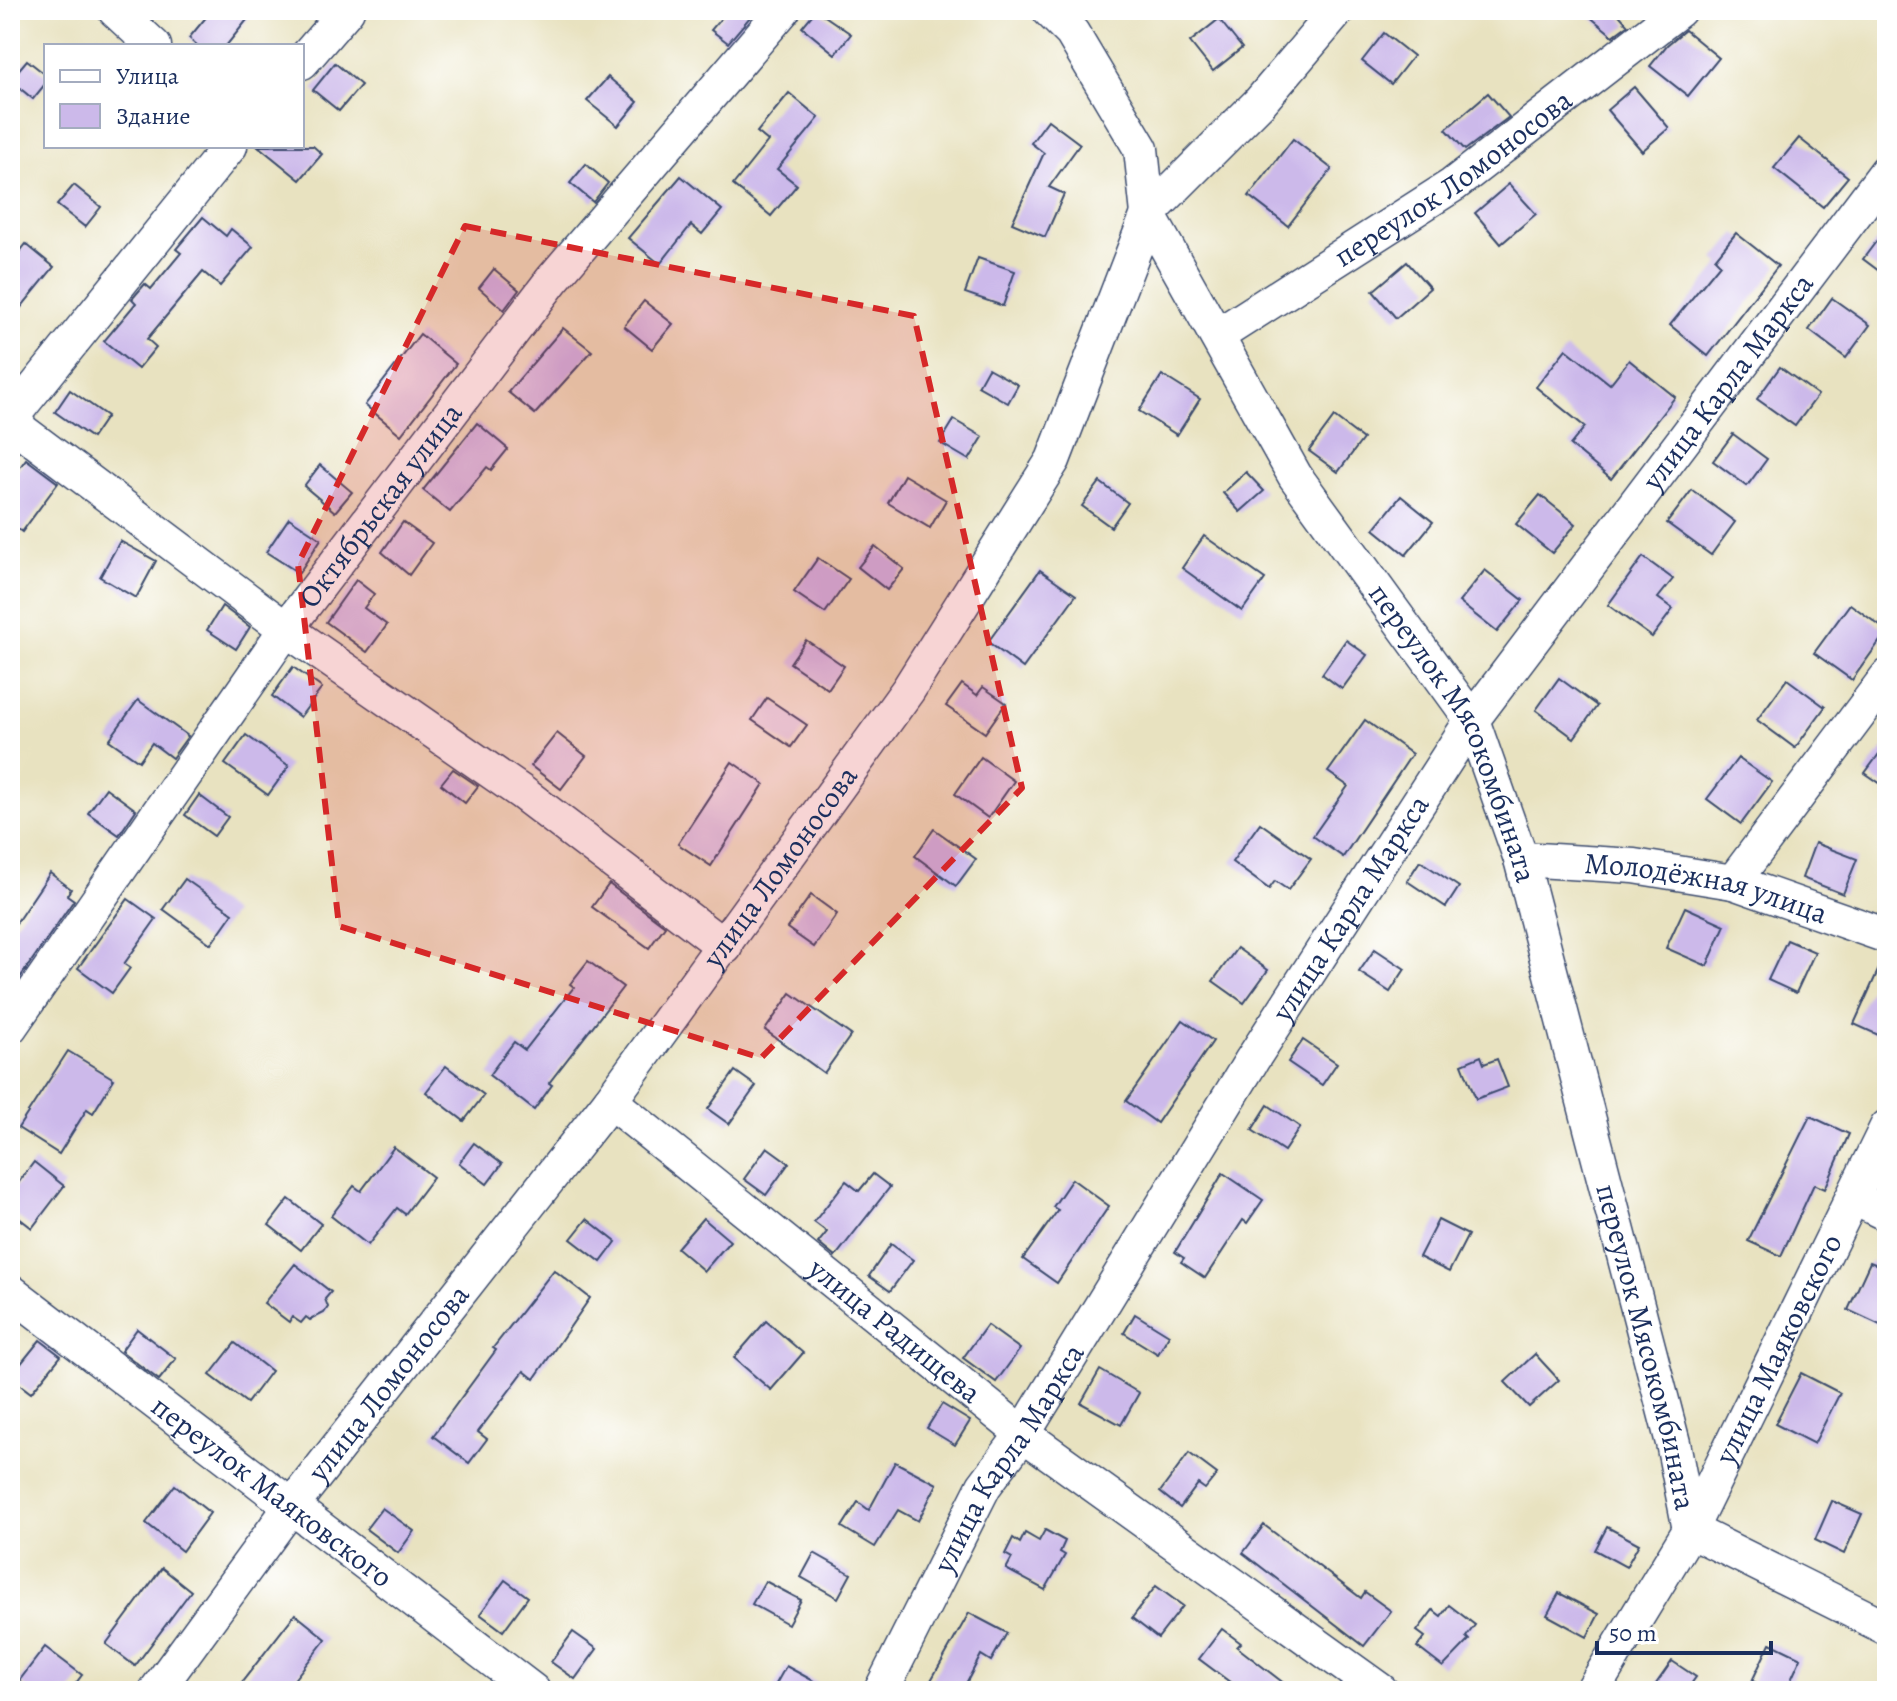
<svg xmlns="http://www.w3.org/2000/svg" width="1897" height="1701" font-family="Alegreya,serif">
<rect width="100%" height="100%" fill="#fff"/>
<filter id="ink" filterUnits="userSpaceOnUse"><feTurbulence type="fractalNoise" baseFrequency=".0125" numOctaves="2"/><feDisplacementMap in="SourceGraphic" scale="16" xChannelSelector="R" yChannelSelector="G"/><feConvolveMatrix kernelMatrix="1 2 1 2 8 2 1 2 1" color-interpolation-filters="sRGB"/></filter>
<filter id="wash" filterUnits="userSpaceOnUse"><feTurbulence type="fractalNoise" baseFrequency=".006" numOctaves="4" result="noise"/><feDisplacementMap in="SourceGraphic" scale="32" xChannelSelector="R" yChannelSelector="G"/><feGaussianBlur stdDeviation="1.8" result="paint"/><feColorMatrix in="noise" values="0 0 0 0 0 0 0 0 0 0 0 0 0 0 0 0 0 1.4 0 .05"/><feComposite in="paint" operator="in"/></filter>
<g filter="url(#wash)">
<rect width="100%" height="100%" fill="#e8e2c0"/>
<g id="blocks">
<g fill="#ccb9ea">
<path d="M212 10H255L226 46H198L189 38Z"/>
<path d="M728 10H743L751 16 728 43 711 30Z"/>
<path d="M816 10 851 34 835 54 802 27Z"/>
<path d="M1582 10H1615L1628 25 1613 36Z"/>
<path d="M1219 19 1242 48 1213 71 1190 42Z"/>
<path d="M1685 30 1719 58 1688 96 1650 66 1667 45Z"/>
<path d="M1384 33 1413 56 1391 84 1362 61Z"/>
<path d="M27 60 46 75V83L33 99 10 80Z"/>
<path d="M335 63 361 85 339 111 313 90Z"/>
<path d="M608 77 638 102 618 126 587 101Z"/>
<path d="M1634 87 1669 128 1642 151 1607 110Z"/>
<path d="M789 93 819 118 777 169 797 185 771 216 733 185 768 141 757 132Z"/>
<path d="M1488 93 1509 117 1465 150 1446 129Z"/>
<path d="M1048 120 1080 144 1049 187 1064 194 1045 237 1012 223 1044 153 1031 143Z"/>
<path d="M1799 138 1848 177 1823 207 1774 168Z"/>
<path d="M1293 139 1332 169 1288 226 1249 196Z"/>
<path d="M258 146H313L322 154 300 180Z"/>
<path d="M586 164 608 183 593 202 570 183Z"/>
<path d="M681 176 722 210 702 234 691 225 660 264 628 238Z"/>
<path d="M1509 184 1536 214 1501 244 1475 213Z"/>
<path d="M74 185 101 207 85 227 57 205Z"/>
<path d="M203 217 226 236 231 229 253 247 220 286 203 272 147 339 156 347 138 369 104 341 136 303 132 299 145 284 151 289 181 253 176 249Z"/>
<path d="M1887 227V277L1863 259Z"/>
<path d="M1736 233 1778 266 1708 356 1670 325 1720 264 1715 259Z"/>
<path d="M26 244 54 267 10 321V264Z"/>
<path d="M978 258 1015 271 1003 306 965 293Z"/>
<path d="M1407 262 1430 288 1396 318 1373 291Z"/>
<path d="M494 269 519 290 504 310 479 288Z"/>
<path d="M1832 298 1870 325 1846 358 1809 330Z"/>
<path d="M644 301 673 324 652 349 624 326Z"/>
<path d="M563 328 592 351 535 414 508 392Z"/>
<path d="M420 334 456 364 401 435 365 405Z"/>
<path d="M1566 349 1610 384 1629 360 1675 397 1611 479 1570 445 1585 427 1536 387Z"/>
<path d="M1780 367 1818 395 1795 426 1757 399Z"/>
<path d="M988 368 1018 385 1008 403 978 386Z"/>
<path d="M1162 375 1200 399 1177 435 1139 411Z"/>
<path d="M70 390 107 416 92 438 55 412Z"/>
<path d="M1334 417 1363 439 1338 472 1309 451Z"/>
<path d="M954 420 983 437 969 460 940 443Z"/>
<path d="M477 423 508 449 491 470 487 467 450 512 423 490Z"/>
<path d="M1733 434 1767 459 1747 486 1713 461Z"/>
<path d="M26 459 58 483 22 532 10 523V481Z"/>
<path d="M320 465 352 492 335 512 304 486Z"/>
<path d="M1246 472 1264 491 1240 512 1223 493Z"/>
<path d="M904 475 946 500 930 528 888 503Z"/>
<path d="M1100 482 1128 503 1111 527 1082 506Z"/>
<path d="M1692 490 1735 522 1711 555 1667 523Z"/>
<path d="M1540 495 1576 524 1552 553 1516 524Z"/>
<path d="M1401 496 1433 522 1406 555 1374 529Z"/>
<path d="M289 518 321 539 299 573 266 552Z"/>
<path d="M403 522 432 543 409 575 382 552Z"/>
<path d="M1204 536 1265 579 1242 611 1182 568Z"/>
<path d="M120 541 156 561 136 598 100 577Z"/>
<path d="M875 546 904 569 887 590 858 567Z"/>
<path d="M1643 557 1673 579 1658 598 1673 609 1652 637 1608 605Z"/>
<path d="M818 558 849 579 825 613 794 592Z"/>
<path d="M1040 570 1076 595 1023 668 988 642Z"/>
<path d="M1485 570 1523 600 1497 632 1459 602Z"/>
<path d="M356 580 374 594 364 608 387 625 367 652 326 622Z"/>
<path d="M1850 604 1887 631 1852 680 1814 653Z"/>
<path d="M222 606 250 627 236 649 207 630Z"/>
<path d="M806 640 844 666 828 689 790 663Z"/>
<path d="M1346 640 1367 655 1342 689 1322 674Z"/>
<path d="M293 667 322 688 300 717 272 696Z"/>
<path d="M1559 678 1597 706 1574 738 1536 710Z"/>
<path d="M1787 679 1825 707 1795 748 1757 720Z"/>
<path d="M962 684 977 695 983 687 1006 703 985 733 946 706Z"/>
<path d="M767 698 807 725 791 747 752 720Z"/>
<path d="M138 700 188 736 172 758 152 743 139 761 109 740Z"/>
<path d="M1365 720 1412 754 1343 857 1313 836 1348 786 1328 772Z"/>
<path d="M557 733 586 756 561 789 531 766Z"/>
<path d="M246 735 289 766 268 795 225 764Z"/>
<path d="M1887 743V788L1865 773Z"/>
<path d="M981 757 1014 781 988 818 955 794Z"/>
<path d="M1738 758 1772 782 1741 824 1707 799Z"/>
<path d="M732 762 764 784 711 866 678 844Z"/>
<path d="M453 769 478 786 465 803 441 784Z"/>
<path d="M106 788 136 810 119 835 88 813Z"/>
<path d="M199 795 228 817 214 836 185 815Z"/>
<path d="M1260 823 1311 859 1288 890 1275 881 1269 889 1232 862Z"/>
<path d="M934 829 976 859 956 886 915 856Z"/>
<path d="M1815 843 1857 859 1843 894 1802 878Z"/>
<path d="M1420 861 1459 887 1446 907 1407 881Z"/>
<path d="M50 873 71 889 67 895 74 900 10 992V932Z"/>
<path d="M185 879 233 913 211 944 163 909Z"/>
<path d="M609 884 665 926 649 948 592 907Z"/>
<path d="M811 895 837 914 814 947 787 928Z"/>
<path d="M128 899 156 919 124 964 130 968 112 993 78 968Z"/>
<path d="M1685 907 1725 925 1707 966 1666 948Z"/>
<path d="M1787 940 1815 952 1796 993 1768 980Z"/>
<path d="M1237 948 1268 970 1244 1003 1213 981Z"/>
<path d="M1375 949 1405 969 1390 992 1359 972Z"/>
<path d="M1885 955H1887V1039L1854 1024Z"/>
<path d="M588 961 623 987 549 1083 552 1085 534 1110 489 1075 514 1042 525 1050 574 987 570 984Z"/>
<path d="M791 993 851 1035 824 1073 765 1030Z"/>
<path d="M1183 1020 1213 1041 1157 1123 1126 1101Z"/>
<path d="M1303 1040 1337 1063 1322 1085 1288 1062Z"/>
<path d="M68 1051 114 1079 93 1113 87 1109 59 1154 18 1128Z"/>
<path d="M1481 1056 1484 1064 1497 1059 1508 1087 1476 1099 1462 1064Z"/>
<path d="M446 1066 484 1095 464 1121 426 1092Z"/>
<path d="M735 1071 756 1086 729 1124 708 1109Z"/>
<path d="M1268 1105 1300 1127 1284 1151 1252 1130Z"/>
<path d="M1810 1116 1849 1134 1825 1189 1814 1184 1781 1256 1748 1241Z"/>
<path d="M474 1143 502 1164 487 1184 459 1163Z"/>
<path d="M394 1147 433 1177 405 1214 397 1208 368 1245 331 1216 354 1186 361 1191Z"/>
<path d="M767 1147 789 1163 766 1195 744 1179Z"/>
<path d="M34 1162 64 1186 32 1228 10 1211V1194Z"/>
<path d="M1223 1173 1263 1200 1247 1223 1243 1220 1205 1278 1181 1262 1184 1258 1175 1252Z"/>
<path d="M873 1174 890 1187 835 1257 818 1243 827 1232 814 1222 846 1181 859 1191Z"/>
<path d="M1072 1179 1109 1206 1057 1283 1023 1259 1058 1210 1053 1207Z"/>
<path d="M289 1199 321 1224 301 1250 269 1225Z"/>
<path d="M703 1218 730 1241 704 1271 677 1248Z"/>
<path d="M587 1219 616 1242 601 1262 571 1239Z"/>
<path d="M1438 1220 1468 1235 1449 1272 1419 1257Z"/>
<path d="M891 1244 913 1260 890 1291 869 1276Z"/>
<path d="M1870 1262 1887 1269V1311L1880 1325 1848 1310Z"/>
<path d="M295 1264 331 1292 325 1299 328 1307 324 1313 310 1320 306 1317 301 1323 292 1317 289 1322 264 1303Z"/>
<path d="M554 1270 590 1298 534 1379 524 1371 478 1432 487 1439 469 1463 433 1436 496 1350 493 1348Z"/>
<path d="M1135 1314 1169 1335 1158 1354 1124 1333Z"/>
<path d="M766 1321 803 1353 771 1390 734 1358Z"/>
<path d="M987 1325 1020 1349 996 1382 963 1358Z"/>
<path d="M137 1329 176 1359 159 1380 121 1351Z"/>
<path d="M40 1340 61 1356 31 1393 10 1377Z"/>
<path d="M235 1343 271 1371 247 1403 210 1375Z"/>
<path d="M1535 1354 1559 1380 1529 1407 1505 1382Z"/>
<path d="M1100 1370 1139 1393 1121 1425 1081 1403Z"/>
<path d="M1801 1373 1840 1393 1814 1444 1775 1424Z"/>
<path d="M942 1404 970 1421 955 1445 927 1428Z"/>
<path d="M1189 1453 1217 1474 1205 1489 1198 1484 1180 1508 1160 1492Z"/>
<path d="M895 1462 937 1484 918 1521 898 1510 875 1547 842 1527 858 1502 869 1510Z"/>
<path d="M175 1485 210 1513 182 1551 146 1523Z"/>
<path d="M1832 1501 1862 1514 1844 1554 1815 1540Z"/>
<path d="M382 1508 414 1531 398 1553 366 1529Z"/>
<path d="M1264 1525 1361 1598 1365 1592 1391 1611 1364 1646 1243 1553Z"/>
<path d="M1607 1527 1639 1544 1626 1567 1595 1550Z"/>
<path d="M1045 1530 1065 1541 1060 1552 1065 1555 1045 1590 1006 1569 1012 1558 1005 1554 1013 1538 1020 1543 1025 1533 1039 1541Z"/>
<path d="M814 1553 851 1574 838 1598 801 1577Z"/>
<path d="M162 1568 191 1591 135 1666 106 1644Z"/>
<path d="M505 1580 528 1597 503 1631 480 1614Z"/>
<path d="M765 1581 801 1600 788 1624 752 1604Z"/>
<path d="M1156 1586 1183 1606 1158 1638 1132 1618Z"/>
<path d="M1559 1593 1599 1614 1587 1637 1547 1615Z"/>
<path d="M1449 1605 1475 1625 1466 1637 1469 1640 1443 1667 1417 1647 1425 1637 1417 1631 1433 1610 1441 1616Z"/>
<path d="M969 1613 1007 1633 991 1661 981 1655 962 1691H925Z"/>
<path d="M295 1614 326 1639 285 1691H235Z"/>
<path d="M1222 1629 1241 1643 1237 1647 1294 1691H1224L1231 1683 1199 1659Z"/>
<path d="M573 1632 597 1649 575 1679 551 1662Z"/>
<path d="M1770 1643 1801 1658 1786 1691H1775L1752 1681Z"/>
<path d="M45 1647 82 1675 70 1691H31L19 1681Z"/>
<path d="M1672 1661 1696 1677 1686 1691H1651Z"/>
<path d="M786 1666 832 1691H772Z"/>
</g>
</g>
</g>
<g filter="url(#ink)">
<use href="#blocks" fill-opacity="0" stroke="#3a4a6d" stroke-width="2"/>
<g fill="none" stroke-linecap="round" stroke-linejoin="round">
<g stroke="#3a4a6d" stroke-width="37">
<g id="minor">
<path d="M115 10 154 46"/>
<path id="s1" d="M1049 10 1072 33 1141 149 1148 214 1295 476 1472 720 1521 859 1673 1443 1690 1530 1887 1628"/>
<path d="M302 62 347 10"/>
<path id="s2" d="M1217 336 1453 185 1679 10"/>
<path d="M10 412 22 431 286 629 521 792 725 947"/>
<path d="M10 419 230 146"/>
<path id="s3" d="M1521 859 1634 866 1733 882 1887 936"/>
<path d="M1733 882 1887 677"/>
<path id="s4" d="M10 1027 286 629 552 280 783 10"/>
<path id="s5" d="M610 1101 1023 1434 1381 1691"/>
<path d="M1854 1198 1887 1214"/>
<path id="s6" d="M10 1291 533 1691"/>
<path id="s7" d="M156 1691 290 1508 610 1101 908 690 1053 460 1148 214 1260 102 1338 10"/>
<path id="s8" d="M881 1691 984 1486 1023 1434 1252 1060 1472 720 1887 171"/>
<path id="s9" d="M1592 1691 1690 1530 1887 1127"/>
</g>
</g>
<use href="#minor" stroke="#fff" stroke-width="34"/>
</g>
</g>
<path fill="#d62828" fill-opacity="0.2" stroke="#d62828" stroke-width="6" stroke-dasharray="16 10" stroke-linejoin="round" d="M465 226 914 316 1022 788 761 1058 339 926 298 564Z"/>
<g text-anchor="middle" dominant-baseline="central" stroke-width="8" stroke-linejoin="round" paint-order="stroke">
<g font-size="30" fill="#1b2f5e" stroke="#fff">
<text stroke="none"><textPath href="#s2" startOffset="284">переулок Ломоносова</textPath></text>
<text stroke="none"><textPath href="#s8" startOffset="1562">улица Карла Маркса</textPath></text>
<text stroke="none"><textPath href="#s4" startOffset="640">Октябрьская улица</textPath></text>
<text stroke="none"><textPath href="#s1" startOffset="838">переулок Мясокомбината</textPath></text>
<text stroke="none"><textPath href="#s7" startOffset="1034">улица Ломоносова</textPath></text>
<text stroke="none"><textPath href="#s3" startOffset="188">Молодёжная улица</textPath></text>
<text stroke="none"><textPath href="#s8" startOffset="914">улица Карла Маркса</textPath></text>
<text stroke="none"><textPath href="#s5" startOffset="366">улица Радищева</textPath></text>
<text stroke="none"><textPath href="#s1" startOffset="1486">переулок Мясокомбината</textPath></text>
<text stroke="none"><textPath href="#s9" startOffset="390">улица Маяковского</textPath></text>
<text stroke="none"><textPath href="#s7" startOffset="386">улица Ломоносова</textPath></text>
<text stroke="none"><textPath href="#s8" startOffset="266">улица Карла Маркса</textPath></text>
<text stroke="none"><textPath href="#s6" startOffset="330">переулок Маяковского</textPath></text>
</g>
</g>
<rect width="1897" height="1701" fill="none" stroke="#fff" stroke-width="40"/>
<rect x="44" y="44" width="260" height="104" fill="#ffffff" stroke="#a4acbf" stroke-width="2"/>
<rect x="60" y="70" width="40" height="12" fill="#ffffff" stroke="#a4acbf" stroke-width="2"/>
<text x="116" y="84" font-size="24" fill="#1b2f5e">Улица</text>
<rect x="60" y="104" width="40" height="24" fill="#ccb9ea" stroke="#a4acbf" stroke-width="2"/>
<text x="116" y="124" font-size="24" fill="#1b2f5e">Здание</text>
<path d="M1597 1641v12h174v-12" fill="none" stroke="#1b2f5e" stroke-width="4"/>
<text x="1609" y="1641" font-size="24" fill="#1b2f5e" stroke="#ffffff" stroke-width="6" paint-order="stroke">50 m</text>
</svg>
